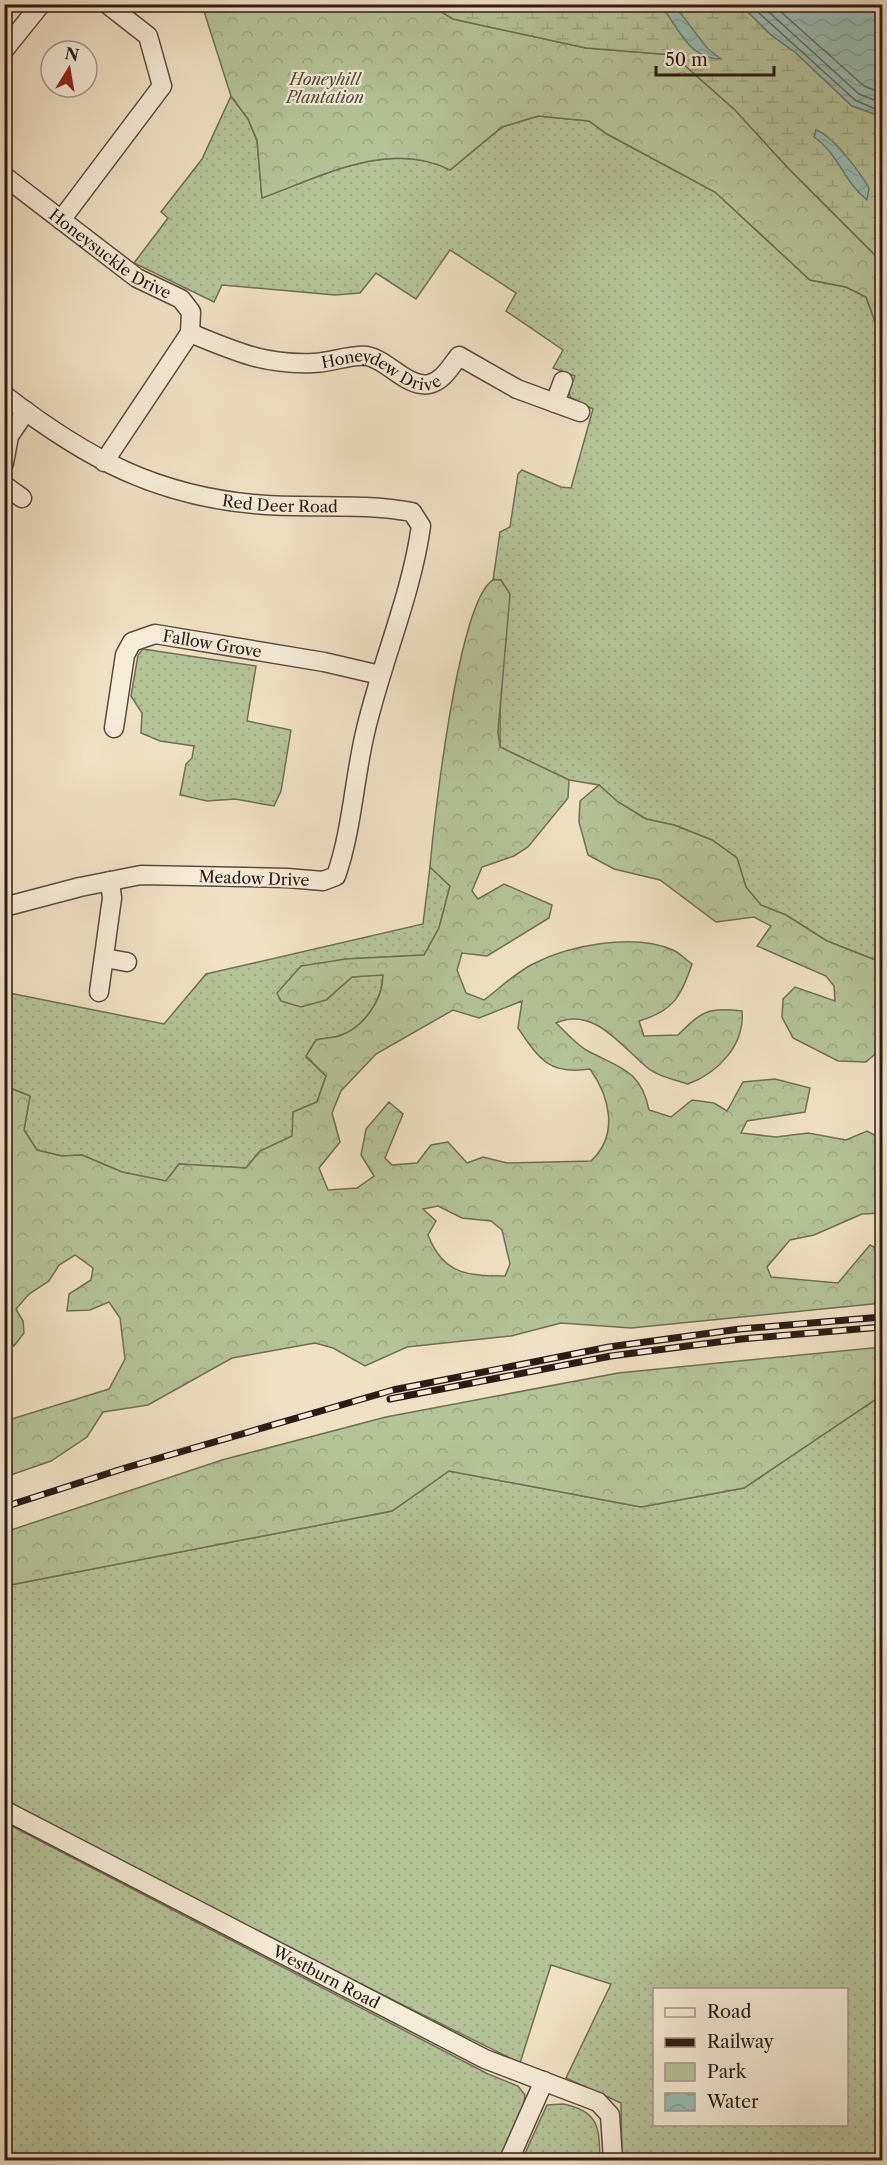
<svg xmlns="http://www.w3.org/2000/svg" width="887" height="2165" font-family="'Libre Caslon Text',serif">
<defs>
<pattern id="green-dots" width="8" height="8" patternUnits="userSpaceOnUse" patternTransform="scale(1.5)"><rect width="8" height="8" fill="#b5c397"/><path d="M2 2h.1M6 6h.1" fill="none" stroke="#9ca781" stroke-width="1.8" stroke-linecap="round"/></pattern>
<pattern id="forest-crowns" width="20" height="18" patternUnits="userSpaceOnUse" patternTransform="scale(1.5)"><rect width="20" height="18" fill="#b5c397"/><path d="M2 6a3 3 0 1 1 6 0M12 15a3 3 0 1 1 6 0" fill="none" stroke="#9ca781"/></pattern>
<pattern id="wetland-marsh" width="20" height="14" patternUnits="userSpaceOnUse" patternTransform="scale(1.5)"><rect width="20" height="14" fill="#b5c397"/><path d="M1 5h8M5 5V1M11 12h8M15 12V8" fill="none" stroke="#9ca781"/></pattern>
<pattern id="water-waves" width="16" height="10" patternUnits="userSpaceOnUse" patternTransform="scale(1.5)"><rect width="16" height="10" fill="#9abdb7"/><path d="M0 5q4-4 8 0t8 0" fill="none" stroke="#85a29c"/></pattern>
</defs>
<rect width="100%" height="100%" fill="#efe1c3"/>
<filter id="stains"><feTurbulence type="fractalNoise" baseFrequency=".00333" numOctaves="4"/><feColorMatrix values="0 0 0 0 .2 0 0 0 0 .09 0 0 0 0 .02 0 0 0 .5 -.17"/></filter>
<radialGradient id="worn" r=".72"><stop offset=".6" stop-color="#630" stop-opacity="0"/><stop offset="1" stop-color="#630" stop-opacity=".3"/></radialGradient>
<g fill="url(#green-dots)" stroke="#706f56" stroke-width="1.5" fill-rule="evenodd">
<path d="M231 96 248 119 257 141 262 198C320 177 389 139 450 170L502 127 538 116 589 121 607 134 715 192 810 280 846 287 866 297 882 340V1015L878 1016C877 996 883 980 878 961L827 941 786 915 760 905 746 887 737 858 712 840 674 825 646 819 618 802 599 785 569 780 500 747 501 580H493L500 532 510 527 518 474 522 470 561 487 571 488 593 409 570 397 569 391 575 376 553 368 563 350 506 311 516 293 450 250 416 299 376 273 360 293 335 295 222 285 214 302 134 263 168 218 161 212 202 159Z"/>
<path d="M143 649 256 666 247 721 291 730 281 791 274 806 235 799 207 801 180 795 186 764 192 758 194 746 160 741 141 733 142 713 131 696 138 655Z"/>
<path d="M430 867 450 886 439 928 424 955 346 959 326 1000 352 977 383 974C383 999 364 1028 339 1036 332 1038 323 1039 316 1040L306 1057 326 1076 317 1102 293 1112V1136L260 1151 246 1168 179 1164 166 1181 122 1172 82 1155 62 1156 37 1150 24 1130 30 1096 5 1086 4 992 164 1024 206 974 423 924Z"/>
<path d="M882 1395V2160H622L621 2103 566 2078 611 1984 551 1965 520 2063 240 1924 5 1800 4 1586 392 1511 449 1471 641 1507 744 1488ZM654 1990H846V2124H654Z"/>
<path d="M4 1822 488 2074 518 2086 525 2095 523 2107 499 2160H5Z"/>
<path d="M563 2104C600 2111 599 2129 600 2160H522L547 2105Z"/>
</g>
<g fill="url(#forest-crowns)" stroke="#706f56" stroke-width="1.5" fill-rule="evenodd">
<path d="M202 5H430L453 19 586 48 673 55 735 110 789 169 882 262V340L866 297 846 287 810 280 715 192 607 134 589 121 538 116 502 127 450 170C389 139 320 177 262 198L257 140 248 119 231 96Z"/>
<path d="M493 580H501L510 594 498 732 500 747 569 780 568 798 528 847 514 856 482 867 472 891 478 899 504 884 552 905 549 918 487 956 462 953 457 970 466 993 484 1000C500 988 515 973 533 964 569 945 634 933 673 950 680 953 686 960 692 964 681 997 673 1011 639 1021L644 1036 678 1035C702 1011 708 1007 742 1011 745 1045 718 1073 688 1084 676 1080 659 1077 649 1069 621 1047 595 1006 556 1023 566 1032 576 1045 588 1051 620 1068 641 1070 649 1110L671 1117 692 1100 714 1103 727 1111 743 1082 775 1079 810 1088 805 1112 747 1121 741 1133 776 1137 808 1133 846 1140 867 1131 882 1139V1213L862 1214 814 1235 790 1240 767 1267 771 1277 838 1283 870 1245 882 1251V1303L631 1328 561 1323 511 1336 407 1347 365 1366 333 1348 315 1343 232 1358 148 1405 103 1412 87 1437 51 1461 5 1477V1421L109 1389 125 1359 120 1318 109 1302 90 1310 67 1311 69 1294 91 1280 93 1268 75 1255 59 1265 49 1281 29 1294 16 1309 23 1321 24 1333 14 1346 5 1336V1086L30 1096 24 1130 37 1150 62 1156 82 1155 122 1172 166 1181 179 1164 246 1168 260 1151 292 1136 293 1112 317 1102 326 1076 306 1056 316 1040C323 1038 332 1038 339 1036 364 1028 383 999 383 975L352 977 326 1000 301 1007 281 1001 277 993 301 966 346 959 424 955 439 928 450 886 430 867C434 820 458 601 493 580ZM522 1001 518 1028C539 1059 549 1075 590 1069 610 1097 619 1135 591 1161L507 1163 483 1157 467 1163 448 1142 431 1145 417 1163 392 1165 385 1158 403 1114 389 1102 366 1129 361 1155 374 1176 357 1188 328 1190 319 1168 340 1142 332 1113 341 1091 376 1054 453 1010 479 1018ZM438 1206 462 1218 491 1221 502 1230 510 1264 505 1276C467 1276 443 1274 428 1235L436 1221 423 1209Z"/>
<path d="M599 785 618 802 646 819 674 825 712 840 737 858 746 887 761 905 786 915 827 941 878 961C883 980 877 996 878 1016L882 1015V1048L866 1062 838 1061 793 1038 782 1017 783 999 795 987 835 1001 834 986 826 976 757 946 771 926 754 917 716 922 660 880 614 869 588 855 579 822 580 801Z"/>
<path d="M882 1347V1395L744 1488 641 1507 449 1471 392 1511 5 1586V1532L222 1460 386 1417 618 1373Z"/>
</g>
<path fill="url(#wetland-marsh)" stroke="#706f56" stroke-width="1.5" d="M430 5H741L770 34 796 53 852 106 878 115 882 121V262L789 169 735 110 673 55 586 48 453 19Z"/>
<g fill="url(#water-waves)" stroke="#6d7c76" stroke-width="1.5">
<path d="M660 5H674L708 49 721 59C688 60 678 25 660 5Z"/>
<path d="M741 5H882V121L877 115 852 106 796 53 770 34Z"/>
<path d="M816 130C832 135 860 172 869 188L867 200C844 182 838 153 814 137Z"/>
</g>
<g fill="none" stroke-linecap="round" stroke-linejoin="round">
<g stroke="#626c66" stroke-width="1.5">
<path d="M749 4 855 100 882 112"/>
<path d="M760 4 859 94 882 103"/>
<path d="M772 4 864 86 882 93"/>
</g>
<g stroke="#5b4c40" stroke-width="21">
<g id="minor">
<path d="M4 50 41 4"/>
<path id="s1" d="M4 176 137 278 181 299 191 312 190 333 104 462"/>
<path d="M61 220 162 86 148 36 107 4"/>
<path id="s2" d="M190 333C235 351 263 365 313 363 330 363 351 354 367 356 388 360 407 388 429 384 443 381 451 366 459 356L517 389 580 412"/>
<path id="s3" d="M4 395C87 459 159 498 266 505 315 508 364 503 412 512L421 526C411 597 381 663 365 733 354 780 352 830 336 876L323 881 287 878 141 875 80 887 4 907"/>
<path d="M555 403 563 381"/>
<path d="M4 463 9 436 26 411"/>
<path d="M4 485 22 498"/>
<path id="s4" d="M114 728 125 655 132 642 155 634 324 662 380 675"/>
<path d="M104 958 127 962"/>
<path d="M99 992 112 898 110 881"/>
<path id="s5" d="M4 1810 485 2059 598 2102 610 2115 613 2160"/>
<path d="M509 2160 544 2081"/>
</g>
</g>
<use href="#minor" stroke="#f5ecd8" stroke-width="18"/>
<g stroke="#2a1b15" stroke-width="7">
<g id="rail">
<path d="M390 1399 611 1356 741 1339 882 1327"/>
<path d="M4 1507 125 1468 393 1390 609 1347 740 1329 882 1317"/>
</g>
</g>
<use href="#rail" stroke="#f5ecd8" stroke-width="4.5" stroke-dasharray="14" stroke-linecap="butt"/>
</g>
<g text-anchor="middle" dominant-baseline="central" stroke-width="4.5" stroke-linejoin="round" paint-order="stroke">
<g font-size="16" font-style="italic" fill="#544d3c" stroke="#f5ecd8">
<text x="325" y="79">Honeyhill<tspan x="325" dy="18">Plantation</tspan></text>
</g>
<g font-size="16" fill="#2a1b15" stroke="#f5ecd8">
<text stroke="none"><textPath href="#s1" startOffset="132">Honeysuckle Drive</textPath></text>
<text stroke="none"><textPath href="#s2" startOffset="200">Honeydew Drive</textPath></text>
<text stroke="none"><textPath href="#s3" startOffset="303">Red Deer Road</textPath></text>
<text stroke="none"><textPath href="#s4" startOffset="171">Fallow Grove</textPath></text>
<text transform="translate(254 878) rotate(2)">Meadow Drive</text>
<text stroke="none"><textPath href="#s5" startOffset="363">Westburn Road</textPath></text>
</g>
</g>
<rect width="887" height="2165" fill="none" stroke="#efe1c3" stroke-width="24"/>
<rect x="6" y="6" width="875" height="2153" fill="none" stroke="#2a1b15" stroke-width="3"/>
<rect x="12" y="12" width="863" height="2141" fill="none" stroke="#2a1b15" stroke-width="1.5"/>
<rect x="653" y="1988" width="195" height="138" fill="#f5ecd8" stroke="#a4988a" stroke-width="1.5"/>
<rect x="665" y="2008" width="30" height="9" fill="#f5ecd8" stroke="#a4988a" stroke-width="1.5"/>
<text x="707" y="2018" font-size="18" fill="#2a1b15">Road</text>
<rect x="665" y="2038" width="30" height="9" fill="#2a1b15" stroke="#a4988a" stroke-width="1.5"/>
<text x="707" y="2048" font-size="18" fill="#2a1b15">Railway</text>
<rect x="665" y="2063" width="30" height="18" fill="#b5c397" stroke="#a4988a" stroke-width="1.5"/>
<text x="707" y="2078" font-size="18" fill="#2a1b15">Park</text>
<rect x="665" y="2093" width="30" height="18" fill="url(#water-waves)" stroke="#a4988a" stroke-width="1.5"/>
<text x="707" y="2108" font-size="18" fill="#2a1b15">Water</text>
<g transform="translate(69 69) rotate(11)"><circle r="28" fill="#f5ecd8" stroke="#a4988a" stroke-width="1.5"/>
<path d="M0-4.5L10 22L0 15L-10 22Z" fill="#8f2418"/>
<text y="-9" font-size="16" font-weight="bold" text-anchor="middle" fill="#2a1b15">N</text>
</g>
<path d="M656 66v9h118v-9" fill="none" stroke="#2a1b15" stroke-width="3"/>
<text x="665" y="66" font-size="18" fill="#2a1b15" stroke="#f5ecd8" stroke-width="4.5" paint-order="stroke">50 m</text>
<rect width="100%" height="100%" filter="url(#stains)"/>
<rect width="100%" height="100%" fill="url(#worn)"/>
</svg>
